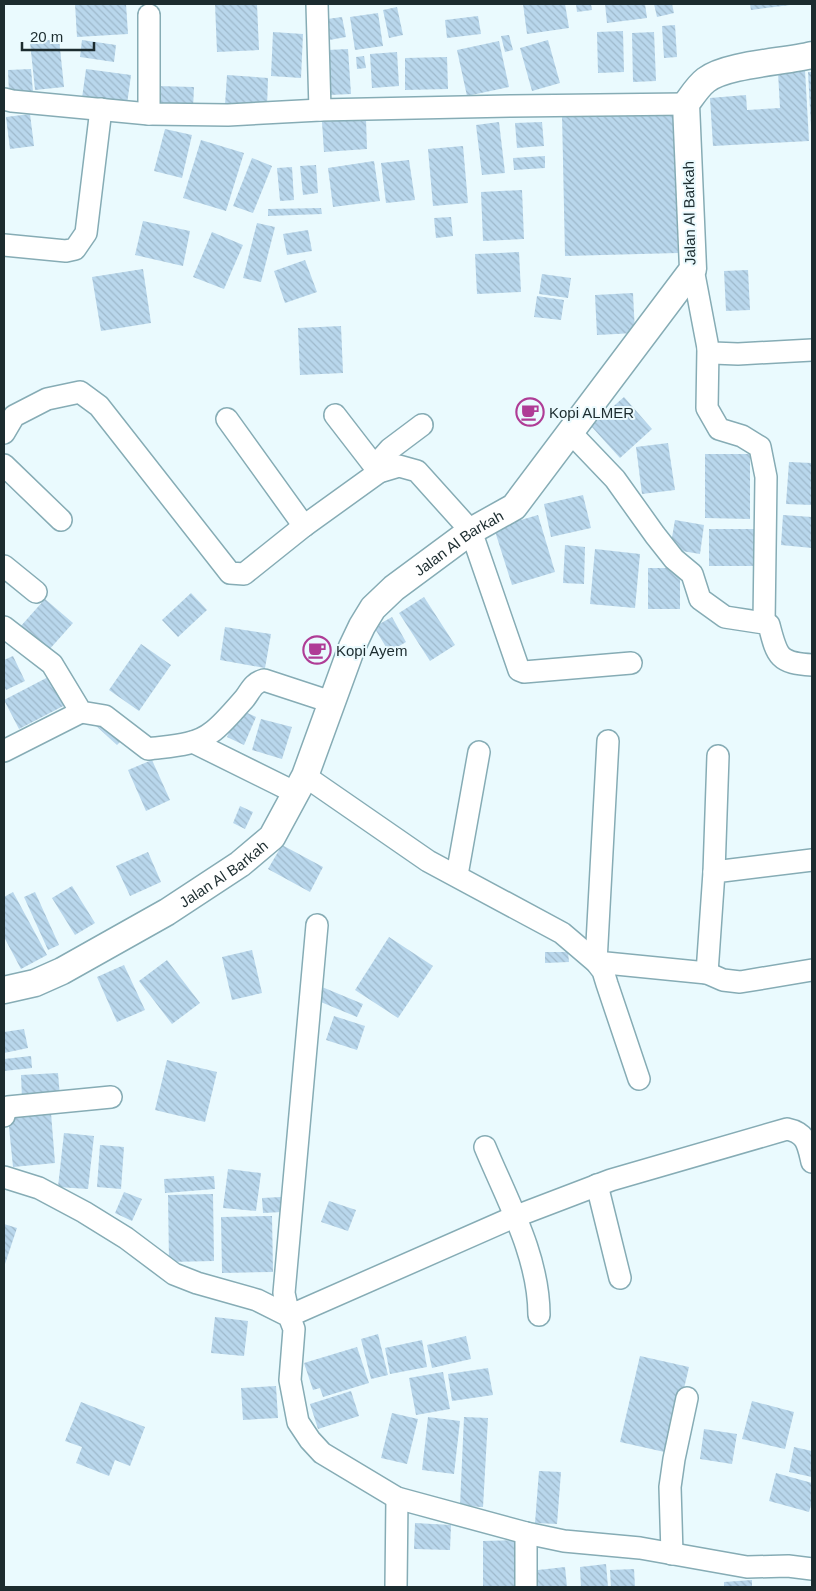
<svg xmlns="http://www.w3.org/2000/svg" width="816" height="1591" font-family="Helvetica,sans-serif">
<defs>
<pattern id="building-back-hatch" width="6" height="6" patternUnits="userSpaceOnUse" patternTransform="scale(1.25)"><rect width="6" height="6" fill="#b9d7ec"/><path d="M-1 5l2 2M0 0l6 6M5-1l2 2" fill="none" stroke="#9eb9cb"/></pattern>
</defs>
<rect width="100%" height="100%" fill="#eafafe"/>
<g fill="url(#building-back-hatch)">
<path d="M75 4H126L128 34 77 37Z"/>
<path d="M215 4H257L259 50 217 52Z"/>
<path d="M523 4H565L569 28 527 34Z"/>
<path d="M576 4H591L592 10 577 12Z"/>
<path d="M605 4H645L647 18 607 23Z"/>
<path d="M654 4H672L674 13 657 17Z"/>
<path d="M750 4H790V5L751 10Z"/>
<path d="M397 7 403 35 389 38 383 10Z"/>
<path d="M378 13 383 46 355 50 350 17Z"/>
<path d="M478 16 481 34 447 38 445 20Z"/>
<path d="M342 17 346 37 324 41 320 20Z"/>
<path d="M675 25 677 57 664 58 662 26Z"/>
<path d="M623 31 624 72 598 73 597 32Z"/>
<path d="M273 32 303 34 301 78 271 76Z"/>
<path d="M654 32 656 81 633 82 632 33Z"/>
<path d="M509 35 513 50 505 52 501 36Z"/>
<path d="M59 39 64 87 35 90 30 42Z"/>
<path d="M82 40 116 45 114 62 80 57Z"/>
<path d="M548 40 560 83 532 91 520 48Z"/>
<path d="M499 41 509 87 467 96 457 50Z"/>
<path d="M348 49 351 94 330 95 328 50Z"/>
<path d="M397 52 399 86 372 88 370 54Z"/>
<path d="M364 56 366 68 357 69 356 57Z"/>
<path d="M447 57 448 89 405 90V58Z"/>
<path d="M31 69 33 92 9 93 8 70Z"/>
<path d="M86 69 131 75 127 104 82 98Z"/>
<path d="M805 70 809 141 713 146 710 98 746 95 747 110 780 108 778 72Z"/>
<path d="M808 72H812V126H811Z"/>
<path d="M227 75 268 78 267 107 225 105Z"/>
<path d="M156 86 194 87 193 109 155 108Z"/>
<path d="M674 111 678 253 565 256 562 114Z"/>
<path d="M30 114 34 146 10 149 6 117Z"/>
<path d="M366 119 367 149 324 152 322 122Z"/>
<path d="M499 122 505 173 482 175 476 125Z"/>
<path d="M542 122 544 146 517 148 515 123Z"/>
<path d="M165 129 192 135 182 178 154 171Z"/>
<path d="M201 140 244 153 226 211 183 198Z"/>
<path d="M463 146 468 203 433 206 428 149Z"/>
<path d="M545 156V168L514 170 513 158Z"/>
<path d="M252 158 272 166 253 213 233 206Z"/>
<path d="M409 160 415 200 386 203 381 163Z"/>
<path d="M374 161 380 201 333 207 328 168Z"/>
<path d="M316 165 318 193 303 195 300 166Z"/>
<path d="M292 167 294 200 280 201 277 168Z"/>
<path d="M522 190 524 239 483 241 481 192Z"/>
<path d="M321 208 322 214 268 216V209Z"/>
<path d="M451 217 453 236 436 238 434 218Z"/>
<path d="M143 221 190 231 183 266 135 255Z"/>
<path d="M257 223 275 227 261 282 243 278Z"/>
<path d="M308 230 312 251 287 255 283 234Z"/>
<path d="M212 232 243 245 224 289 193 277Z"/>
<path d="M519 252 521 292 477 294 475 254Z"/>
<path d="M305 260 317 292 285 303 274 271Z"/>
<path d="M143 269 151 323 101 331 92 277Z"/>
<path d="M748 270 750 310 726 311 724 271Z"/>
<path d="M542 274 571 278 568 298 539 294Z"/>
<path d="M633 293 635 333 597 335 595 295Z"/>
<path d="M537 296 564 300 561 320 534 317Z"/>
<path d="M341 326 343 373 300 375 298 328Z"/>
<path d="M624 397 652 429 620 458 591 426Z"/>
<path d="M668 443 675 490 642 494 636 447Z"/>
<path d="M705 454H750V519L705 518Z"/>
<path d="M789 462 812 463V505L786 504Z"/>
<path d="M583 495 591 528 551 537 544 504Z"/>
<path d="M538 515 555 572 512 585 494 528Z"/>
<path d="M783 515 812 517V548L781 545Z"/>
<path d="M675 520 704 525 700 554 670 549Z"/>
<path d="M709 529H761L760 566H709Z"/>
<path d="M565 545 585 547 584 584 563 583Z"/>
<path d="M595 549 640 554 635 608 590 604Z"/>
<rect x="648" y="568" width="32" height="41"/>
<path d="M191 593 207 610 178 637 162 620Z"/>
<path d="M424 597 455 645 430 661 399 613Z"/>
<path d="M45 599 73 623 48 651 20 627Z"/>
<path d="M392 617 406 642 389 652 374 627Z"/>
<path d="M225 627 271 634 265 668 220 660Z"/>
<path d="M141 644 171 665 139 711 109 690Z"/>
<path d="M13 656 25 681 6 690 4 686V660Z"/>
<path d="M54 674 69 703 19 729 4 700Z"/>
<path d="M239 709 256 717 244 745 227 737Z"/>
<path d="M100 718 124 738 117 745 94 724Z"/>
<path d="M261 719 292 727 282 759 252 750Z"/>
<path d="M152 760 170 800 146 811 128 770Z"/>
<path d="M240 806 253 812 245 829 233 823Z"/>
<path d="M282 845 323 867 310 892 268 869Z"/>
<path d="M148 852 161 882 130 896 116 866Z"/>
<path d="M72 886 95 923 75 935 52 898Z"/>
<path d="M13 892 47 955 21 969 4 937V897Z"/>
<path d="M35 892 59 945 48 950 24 897Z"/>
<path d="M389 937 433 966 398 1018 355 990Z"/>
<path d="M252 950 262 993 232 1000 222 957Z"/>
<path d="M545 952H568L569 962 545 963Z"/>
<path d="M167 960 200 1003 172 1024 139 981Z"/>
<path d="M124 965 145 1010 117 1022 97 977Z"/>
<path d="M322 987 363 1004 357 1017 316 1000Z"/>
<path d="M334 1016 365 1026 357 1050 326 1040Z"/>
<path d="M24 1029 28 1048 4 1053V1032Z"/>
<path d="M31 1056 32 1068 4 1071V1059Z"/>
<path d="M167 1060 217 1072 205 1122 155 1110Z"/>
<path d="M58 1073 60 1097 22 1099 21 1075Z"/>
<path d="M51 1113 55 1163 13 1167 8 1117Z"/>
<path d="M64 1133 94 1136 88 1189 58 1187Z"/>
<path d="M100 1145 124 1147 121 1189 97 1187Z"/>
<path d="M228 1169 261 1173 256 1211 223 1208Z"/>
<path d="M214 1176 215 1189 165 1193 164 1179Z"/>
<path d="M124 1192 142 1199 132 1221 115 1213Z"/>
<path d="M213 1194 214 1261 169 1262 168 1195Z"/>
<path d="M281 1197 282 1212 263 1213 262 1198Z"/>
<path d="M329 1201 356 1210 348 1231 321 1222Z"/>
<path d="M272 1216 273 1272 222 1273 221 1217Z"/>
<path d="M4 1224 17 1228 4 1267Z"/>
<path d="M215 1317 248 1321 244 1356 211 1353Z"/>
<path d="M378 1334 388 1375 371 1379 361 1339Z"/>
<path d="M466 1336 471 1359 432 1368 427 1345Z"/>
<path d="M422 1340 427 1367 390 1374 385 1348Z"/>
<path d="M357 1347 369 1383 323 1397 320 1388 313 1390 304 1363Z"/>
<path d="M640 1356 689 1367 669 1453 620 1442Z"/>
<path d="M488 1368 493 1395 452 1401 448 1374Z"/>
<path d="M443 1372 450 1409 416 1415 409 1378Z"/>
<path d="M276 1386 278 1418 243 1420 241 1388Z"/>
<path d="M351 1391 359 1416 318 1429 310 1404Z"/>
<path d="M752 1401 794 1412 785 1449 742 1439Z"/>
<path d="M81 1402 145 1427 130 1466 115 1460 109 1476 76 1463 82 1447 65 1441Z"/>
<path d="M392 1413 418 1419 407 1464 381 1458Z"/>
<path d="M428 1417 460 1421 454 1474 422 1470Z"/>
<path d="M464 1417 488 1418 483 1507 460 1506Z"/>
<path d="M704 1429 737 1434 732 1464 700 1459Z"/>
<path d="M794 1447 812 1451V1477L789 1472Z"/>
<path d="M539 1471 561 1472 557 1524 535 1523Z"/>
<path d="M776 1473 812 1483V1502L809 1512 769 1501Z"/>
<path d="M415 1523 451 1525 450 1550 414 1549Z"/>
<path d="M521 1540 522 1587H483V1541Z"/>
<path d="M606 1564 608 1587H581L580 1567Z"/>
<path d="M565 1567 567 1587H530L529 1571Z"/>
<path d="M634 1569 635 1587H611L610 1570Z"/>
<path d="M752 1580V1587H724V1582Z"/>
</g>
<g fill="none" stroke-linecap="round" stroke-linejoin="round">
<g stroke="#86acb5" stroke-width="24">
<g id="minor">
<path d="M317 4 320 110"/>
<path d="M4 99 12 101 149 114 228 115 320 110 511 106 686 104"/>
<path d="M149 114V15"/>
<path d="M4 245 66 251 75 249 86 233 101 109"/>
<path d="M693 269 708 348 713 353 738 354 812 350"/>
<path d="M708 348 707 408 719 429 742 436 760 447 766 477 764 623"/>
<path d="M335 415 379 472 382 458 390 449 422 425"/>
<path d="M227 419 304 526"/>
<path d="M4 433 14 416 47 399 80 392 99 406 230 573 244 574 304 526 379 472 399 466 417 471 471 531 519 670 524 672 631 663"/>
<path d="M571 433 615 479 655 535 674 559 692 574 700 599 725 617 764 623 769 625C777 656 778 663 812 665"/>
<path d="M4 465 61 520"/>
<path d="M4 566 36 592"/>
<path d="M4 627 52 664 81 712 105 716 148 749C169 746 195 746 212 732 222 725 237 707 245 698 251 690 253 683 264 680L331 702"/>
<path d="M608 741 596 962 707 973 723 980 740 982 812 970"/>
<path d="M193 742 296 793"/>
<path d="M4 751 81 712"/>
<path d="M305 776 428 861 562 933 596 962 603 971 607 984 639 1079"/>
<path d="M714 872 718 756"/>
<path d="M457 875 479 752"/>
<path d="M317 925 284 1293 289 1316 514 1217 611 1180 787 1129C807 1133 808 1145 812 1162"/>
<path d="M707 973 714 872 812 860"/>
<path d="M4 1116 5 1109 8 1107 111 1097"/>
<path d="M485 1147C507 1200 539 1256 539 1315"/>
<path d="M4 1177 39 1188 84 1212 126 1238 174 1274 197 1283 257 1300 289 1316 294 1329 290 1380 298 1422 310 1440 322 1453 397 1498 526 1533 564 1541 640 1548 747 1567 788 1566 812 1569"/>
<path d="M597 1185 620 1278"/>
<path d="M526 1533V1587"/>
<path d="M672 1554 670 1487 674 1459 687 1398"/>
<path d="M396 1587 397 1498"/>
</g>
</g>
<g stroke="#86acb5" stroke-width="29">
<g id="tertiary">
<path id="s1" d="M4 990 35 983 62 971 167 912 240 864 272 837 305 776 352 647 362 626 373 608 394 588 471 531 514 507 693 269 686 104C692 96 698 86 706 80 727 64 785 62 812 55"/>
</g>
</g>
<use href="#minor" stroke="#fff" stroke-width="21"/>
<use href="#tertiary" stroke="#fff" stroke-width="26"/>
</g>
<defs>
<g id="cafe-ring" transform="scale(1.4375)"><circle r="9.5" fill="#eafafe" stroke="#af3c96" stroke-width="1.5"/><path d="M-5.5-4.5H6V0H3Q3 3.5 0 3.5H-2.5Q-5.5 3.5-5.5 0ZM3-3.2v2h1.7v-2ZM-6 4.5H4V6H-6Z" fill="#af3c96"/></g>
</defs>
<g fill-rule="evenodd">
<use href="#cafe-ring" x="530" y="412"/>
<use href="#cafe-ring" x="317" y="650"/>
</g>
<g text-anchor="middle" dominant-baseline="central" stroke-width="4" stroke-linejoin="round" paint-order="stroke">
<g font-size="15" fill="#1c2c2f" stroke="#eafafe">
<text transform="translate(689 213) rotate(-91)">Jalan Al Barkah</text>
<text stroke="none"><textPath href="#s1" startOffset="670">Jalan Al Barkah</textPath></text>
<text stroke="none"><textPath href="#s1" startOffset="250">Jalan Al Barkah</textPath></text>
</g>
<g font-size="15" fill="#1c2c2f" stroke="#eafafe" text-anchor="start">
<text x="549" y="412">Kopi ALMER</text>
<text x="336" y="650">Kopi Ayem</text>
</g>
</g>
<rect width="816" height="1591" fill="none" stroke="#1c2c2f" stroke-width="10"/>
<path d="M22 42v8h72v-8" fill="none" stroke="#1c2c2f" stroke-width="2.5"/>
<text x="30" y="42" font-size="15" fill="#1c2c2f" stroke="#eafafe" stroke-width="4" paint-order="stroke">20 m</text>
</svg>
